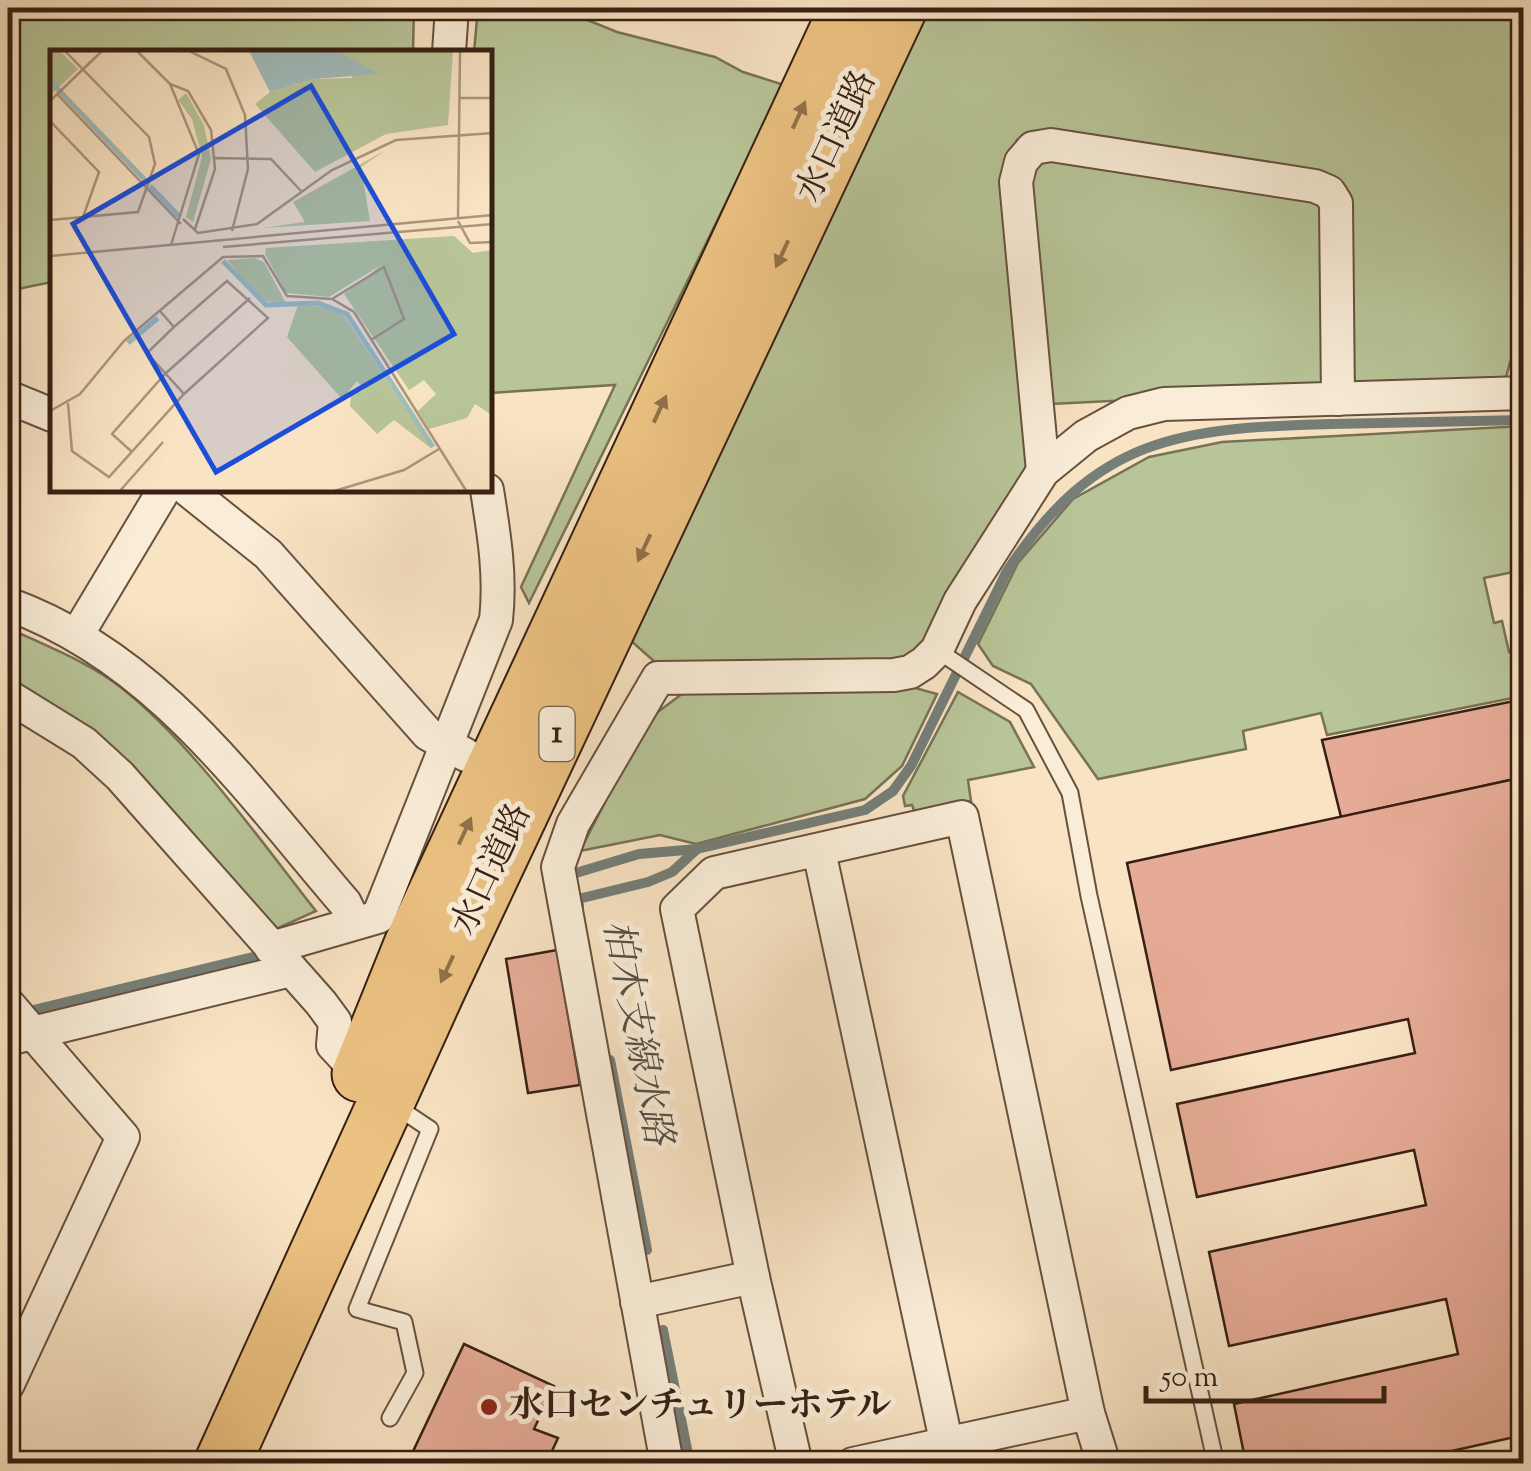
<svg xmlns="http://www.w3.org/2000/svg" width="1531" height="1471" font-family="'Sorts Mill Goudy','Noto Serif JP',serif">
<rect width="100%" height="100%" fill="#f8e3c3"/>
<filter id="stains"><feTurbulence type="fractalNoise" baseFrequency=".002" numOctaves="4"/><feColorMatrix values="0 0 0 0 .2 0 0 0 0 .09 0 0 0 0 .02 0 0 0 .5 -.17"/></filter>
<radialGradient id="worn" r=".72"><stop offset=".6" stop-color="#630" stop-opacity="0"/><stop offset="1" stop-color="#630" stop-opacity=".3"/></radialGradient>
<g fill="#b8c598" stroke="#787256" stroke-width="2.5">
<path d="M8 8H414L413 52H52V282L8 291Z"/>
<path d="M478 8H558L617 32 715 57 743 72 784 85 529 603 521 587 615 385 490 393V52H474Z"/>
<path d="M930 8H1523V362H1510L1504 385 1344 389 1339 202 1073 137 1017 140 1002 193 1035 445 1024 480 930 641 893 668 656 663 630 640Z"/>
<path d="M1036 151 1326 194 1333 390 1051 404 1021 182Z"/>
<path d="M1523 426V570L1484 578 1494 623 1502 621 1509 652 1520 650 1515 622 1519 620 1523 645V696L1327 735 1321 713 1243 731 1246 749 1098 779 1031 684 993 666 978 644 1018 563 1073 499 1149 457 1222 442Z"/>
<path d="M8 628C46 646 89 662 123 689 193 745 260 840 316 911L274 930 87 726 8 680Z"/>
<path d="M908 686 937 694 902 766 865 799 696 844 660 835 580 851 647 720 690 688Z"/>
<path d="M958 692 1010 722 1034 767 968 780 971 801 915 813 912 805 905 806 903 796Z"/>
</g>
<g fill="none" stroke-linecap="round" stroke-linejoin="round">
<g stroke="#767e78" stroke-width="10">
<path d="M566 876 639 854 697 849 865 810 893 791 911 766 1007 571C1097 436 1180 428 1331 424 1395 423 1459 421 1524 420"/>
<path d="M579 906 578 899 648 882 672 872 696 850"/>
<path d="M25 1012 257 956"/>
<path d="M610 1060 647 1250"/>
<path d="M663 1330 690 1464"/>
</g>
</g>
<g fill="#e6ab96" stroke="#372013" stroke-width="2.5">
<path d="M1524 699V777L1341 817 1322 740Z"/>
<path d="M1524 777V1435L1393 1464H1246L1234 1404 1458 1354 1446 1299 1229 1346 1209 1252 1426 1205 1414 1150 1197 1197 1177 1104 1415 1053 1408 1019 1171 1070 1127 863Z"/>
<path d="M557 950 580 1085 528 1093 506 959Z"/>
<path d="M464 1344 554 1386 534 1429 558 1438 546 1464H407Z"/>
</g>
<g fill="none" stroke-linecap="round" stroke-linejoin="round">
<g stroke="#67513f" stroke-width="19">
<g id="lane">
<path d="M937 650 1026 710 1070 793 1089 896 1216 1464"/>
<path d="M390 1418 415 1373 404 1322 357 1309 430 1129 394 1105"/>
</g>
</g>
<g stroke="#67513f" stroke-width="36">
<g id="street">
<path d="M449 52 452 8"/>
<path d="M8 397 52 415"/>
<path d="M1043 471 1016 182 1021 162 1033 148 1051 145 1315 186 1329 192 1336 203 1338 399"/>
<path d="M188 490 268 554 428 734 466 755"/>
<path d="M8 604C156 657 246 788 345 903L354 922"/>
<path d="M77 635 164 490"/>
<path d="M8 696 84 743 120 776 321 1003 335 1022 333 1045 360 1074"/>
<path d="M819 851 951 1464"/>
<path d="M271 948 378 917 496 620C501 576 494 534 487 490"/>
<path d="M8 1004 123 1137 8 1384"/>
<path d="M8 1039 291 970"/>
<path d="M753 1277 796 1464"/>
<path d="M637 1302 753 1277 677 909 714 873 962 817 1088 1413 1104 1464"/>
<path d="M667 1464 558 867 573 824 658 678 894 675 910 672 924 663 937 650 960 601 1043 471 1086 436 1128 413 1164 404 1524 393"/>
<path d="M853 1464 1088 1413"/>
</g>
</g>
<g stroke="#372013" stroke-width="59">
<g id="highway">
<path d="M360 1074 412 945 848 8"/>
<path d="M222 1464 438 988 899 8"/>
</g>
</g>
<use href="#lane" stroke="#faedd8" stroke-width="15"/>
<use href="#street" stroke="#faedd8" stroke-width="32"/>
<use href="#highway" stroke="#ecc282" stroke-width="55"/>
</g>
<defs><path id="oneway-solid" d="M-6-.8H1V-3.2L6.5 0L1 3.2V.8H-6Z" transform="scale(2.5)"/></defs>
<g fill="#92714a">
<use href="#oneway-solid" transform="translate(799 115) rotate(-65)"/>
<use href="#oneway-solid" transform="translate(782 254) rotate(115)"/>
<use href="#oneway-solid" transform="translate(660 409) rotate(-65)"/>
<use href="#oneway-solid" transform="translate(644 548) rotate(115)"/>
<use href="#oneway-solid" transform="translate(465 831) rotate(-65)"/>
<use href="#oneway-solid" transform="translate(447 969) rotate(115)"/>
</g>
<circle fill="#8f2418" stroke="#faedd8" stroke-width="4" cx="489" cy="1407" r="10"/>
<g text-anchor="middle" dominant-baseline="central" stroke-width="10" stroke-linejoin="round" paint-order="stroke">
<rect fill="#faedd8" stroke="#725e4e" stroke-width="2.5" x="539.5" y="707" width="35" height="54" rx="8"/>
<g font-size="32" font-weight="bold" fill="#372013">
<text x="557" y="734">1</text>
</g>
<g font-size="35" fill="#372013" stroke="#faedd8">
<text transform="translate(838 137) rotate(-65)">水口道路</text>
<text transform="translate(493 870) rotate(-65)">水口道路</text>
</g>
<g font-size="35" font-weight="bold" fill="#372013" stroke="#faedd8" text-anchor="start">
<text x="509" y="1407">水口センチュリーホテル</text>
</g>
<g font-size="38" font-style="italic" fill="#564f46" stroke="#faedd8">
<text transform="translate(635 1033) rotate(79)">柏木支線水路</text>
</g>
</g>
<g transform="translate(50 50)">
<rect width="442" height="442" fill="#f8e3c3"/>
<path d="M0 1H10L28 19 0 46ZM287 1H403L398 75 336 84 265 122 205 54 220 42 264 29 303 28ZM136 43 154 75 161 109 143 172 136 167 152 107 142 69 128 50ZM336 100 311 117 320 171 213 178 255 172 243 152ZM404 186 423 203 442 200V365L425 354 417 368 379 379 368 361 386 344 374 330 359 340 294 244 333 214 279 247 236 243 215 204 216 198ZM205 208 214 212 236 253 212 251 177 210ZM248 255 280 257 294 265 382 399 344 370 327 384 300 356 301 345 314 340 307 331 292 349 237 287Z" fill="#b8c598"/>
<path d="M199 1H287L329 24 264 29 220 42Z" fill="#a0bcbc"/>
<path fill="none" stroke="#a0bcbc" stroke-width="5" d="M0 31 95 130M100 136 129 166M173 211 216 255 268 253 297 264 383 397M78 293 108 268"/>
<path fill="none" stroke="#ab957d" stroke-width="2.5" d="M87 1 120 34 138 41 161 80 165 119 145 179M139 1 176 19 195 65 198 119 182 181M120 34 149 104 121 195M7 44 131 174M409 48H443M0 51 52 1M0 71 49 122 33 167M165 108 221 109 251 141M408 168 410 1M133 169 148 183 207 174 282 120 346 90 443 83M0 170 88 162 105 114 99 87 15 1M408 171 420 193 443 192M173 197 443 174M0 206 443 165M282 249 334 217 354 269 321 290M124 277 97 303 134 344M18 353 22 401 59 427 134 344 218 268 177 231 124 277 110 261M0 361 30 344 74 291 173 207 213 206 237 246 282 249 304 262 417 442M82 402 62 384 115 324 200 248M69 442 113 392M281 442 354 420 389 399"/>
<path fill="#1d4ed8" fill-opacity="0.15" stroke="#1d4ed8" stroke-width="5" d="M261 36 404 284 166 422 23 174Z"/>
<rect width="442" height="442" fill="none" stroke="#372013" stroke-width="5"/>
</g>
<rect width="1531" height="1471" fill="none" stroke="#f8e3c3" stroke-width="40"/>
<rect x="10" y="10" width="1511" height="1451" fill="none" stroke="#372013" stroke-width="5"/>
<rect x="20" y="20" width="1491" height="1431" fill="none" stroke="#372013" stroke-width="2.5"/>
<path d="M1146 1386v15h238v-15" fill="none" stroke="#372013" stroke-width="5"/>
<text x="1161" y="1386" font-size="30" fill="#372013" stroke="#faedd8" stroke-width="8" paint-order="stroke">50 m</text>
<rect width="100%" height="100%" filter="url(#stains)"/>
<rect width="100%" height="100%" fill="url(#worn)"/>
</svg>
